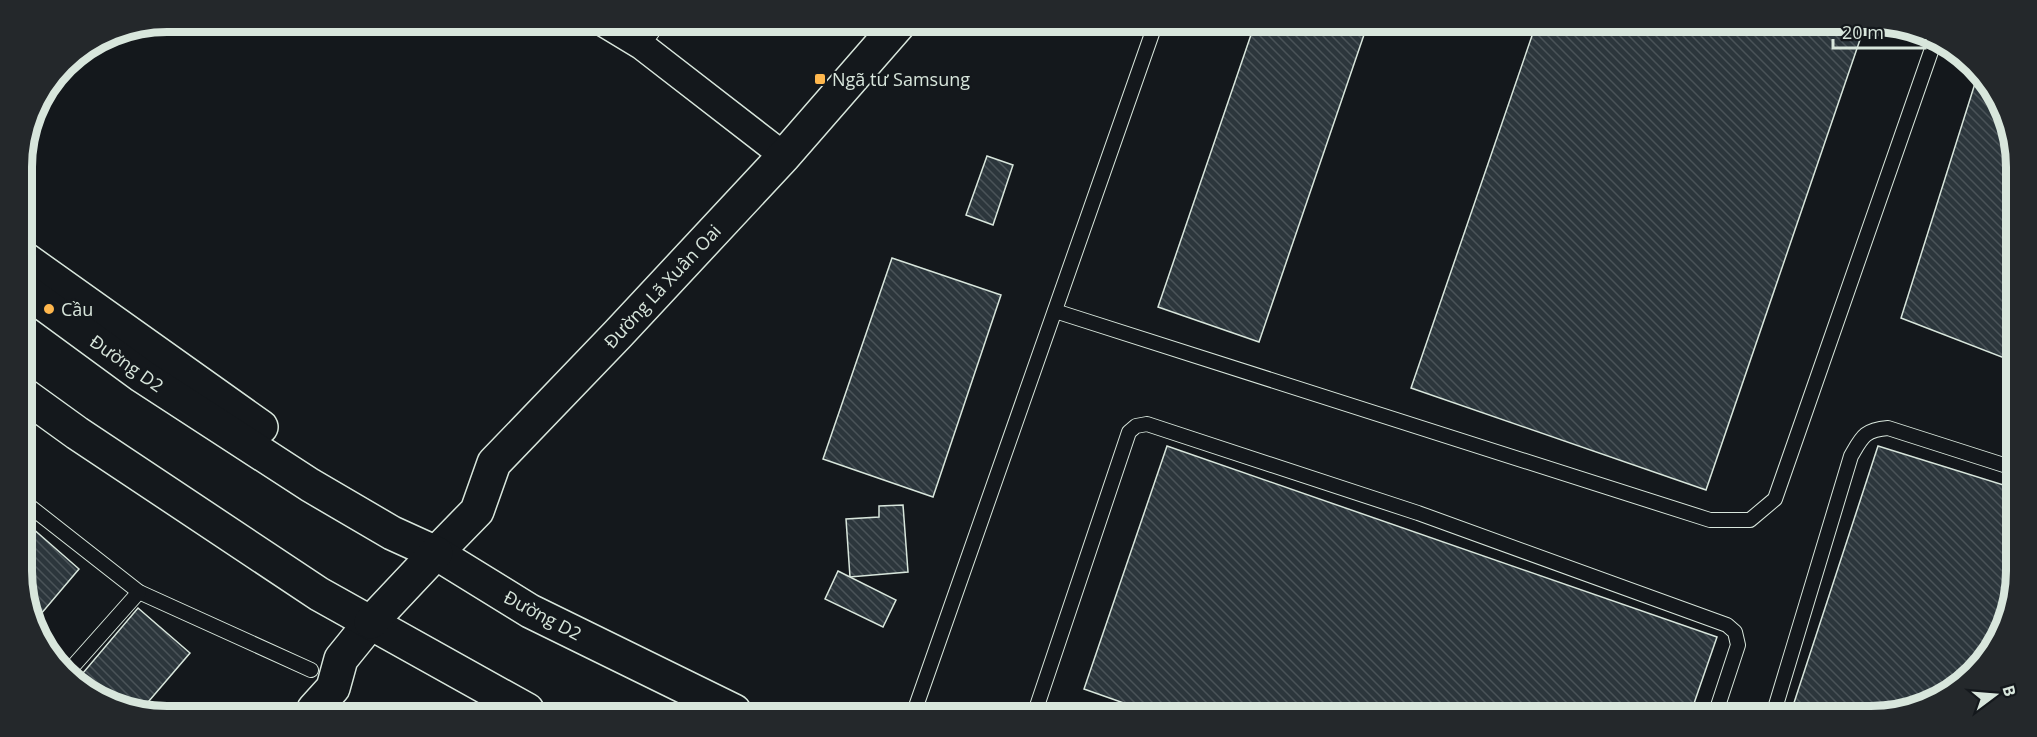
<svg xmlns="http://www.w3.org/2000/svg" width="2037" height="737" font-family="'Open Sans',sans-serif">
<defs>
<pattern id="building-back-hatch" width="6" height="6" patternUnits="userSpaceOnUse" patternTransform="scale(1.5)"><rect width="6" height="6" fill="#2c363c"/><path d="M-1 5l2 2M0 0l6 6M5-1l2 2" fill="none" stroke="#4a5358"/></pattern>
</defs>
<rect width="100%" height="100%" fill="#14181c"/>
<g fill="url(#building-back-hatch)" stroke="#d8e6dc" stroke-width="1.5">
<path d="M1254 26H1367L1259 342 1158 307Z"/>
<path d="M1535 27 1864 28 1706 490 1411 388Z"/>
<path d="M1977 77 1984 80 2015 147 2012 361 1901 318Z"/>
<path d="M987 156 1013 165 993 225 966 215Z"/>
<path d="M892 258 1001 295 933 497 823 459Z"/>
<path d="M1167 446 1717 637 1690 715 1152 713 1084 689Z"/>
<path d="M1878 446 2010 487 2008 617 1959 686 1880 716 1790 715Z"/>
<path d="M903 505 908 572 850 577 846 519 879 517V506Z"/>
<path d="M23 520 79 569 35 621 24 599Z"/>
<path d="M838 571 896 600 883 627 825 599Z"/>
<path d="M138 608 190 653 143 708H120L77 680Z"/>
</g>
<g fill="none" stroke-linecap="round" stroke-linejoin="round">
<g stroke="#d8e6dc" stroke-width="16">
<g id="service">
<path d="M642 46 659 23"/>
<path d="M1055 311 1710 520H1750L1775 499 1935 40"/>
<path d="M23 501 139 592 311 670"/>
<path d="M67 673 139 592"/>
<path d="M914 712 1155 25"/>
<path d="M1035 712 1129 432 1136 426 1147 424 1418 513 1727 625 1735 632 1738 645 1715 715"/>
<path d="M1773 715 1851 456C1862 437 1864 430 1888 428L2010 467"/>
</g>
</g>
<g stroke="#d8e6dc" stroke-width="30">
<path id="minor" d="M604 23 642 46 784 156"/>
</g>
<g stroke="#d8e6dc" stroke-width="36">
<g id="secondary">
<path d="M436 553 477 511 494 463 618 334 784 156 899 24"/>
<path d="M314 709 333 688 341 659 371 622"/>
</g>
</g>
<g stroke="#d8e6dc" stroke-width="36">
<g id="primary">
<path d="M22 257 261 427"/>
<path d="M22 288 142 376 310 485 392 533 436 553 530 611 734 711"/>
<path d="M23 394 77 433 319 594 527 710"/>
<path d="M371 622 436 553"/>
</g>
</g>
<use href="#service" stroke="#14181c" stroke-width="14"/>
<use href="#minor" stroke="#14181c" stroke-width="27"/>
<use href="#secondary" stroke="#14181c" stroke-width="33"/>
<use href="#primary" stroke="#14181c" stroke-width="33"/>
</g>
<g fill="#ffb74d" stroke="#14181c" stroke-width="2">
<rect x="814" y="73" width="12" height="12" rx="3"/>
<circle cx="49" cy="309" r="6"/>
</g>
<g text-anchor="middle" dominant-baseline="central" stroke-width="4.5" stroke-linejoin="round" paint-order="stroke">
<g font-size="18" fill="#d8e6dc" stroke="#14181c" text-anchor="start">
<text x="832" y="79">Ngã tư Samsung</text>
<text x="61" y="309">Cầu</text>
</g>
<g font-size="18" fill="#d8e6dc" stroke="#14181c">
<text transform="translate(662 286) rotate(-47)">Đường Lã Xuân Oai</text>
<text transform="translate(127 363) rotate(35)">Đường D2</text>
<text transform="translate(543 615) rotate(28)">Đường D2</text>
</g>
</g>
<path d="M0 0H2037V737H0ZM167 32H1871A135 135 0 0 1 2006 167V571A135 135 0 0 1 1871 706H167A135 135 0 0 1 32 571V167A135 135 0 0 1 167 32Z" fill="#24282b" fill-rule="evenodd"/>
<path fill="none" stroke="#d8e6dc" stroke-width="8" d="M167 32H1871A135 135 0 0 1 2006 167V571A135 135 0 0 1 1871 706H167A135 135 0 0 1 32 571V167A135 135 0 0 1 167 32Z"/>
<g transform="translate(1995 695) rotate(74)" stroke="#14181c" stroke-width="4.5" paint-order="stroke">
<path d="M0-4.5L10 22L0 15L-10 22Z" fill="#d8e6dc"/>
<text y="-9" font-size="16" font-weight="bold" text-anchor="middle" fill="#d8e6dc">B</text>
</g>
<path d="M1833 39v9h92v-9" fill="none" stroke="#d8e6dc" stroke-width="3"/>
<text x="1842" y="39" font-size="18" fill="#d8e6dc" stroke="#14181c" stroke-width="4.5" paint-order="stroke">20 m</text>
</svg>
